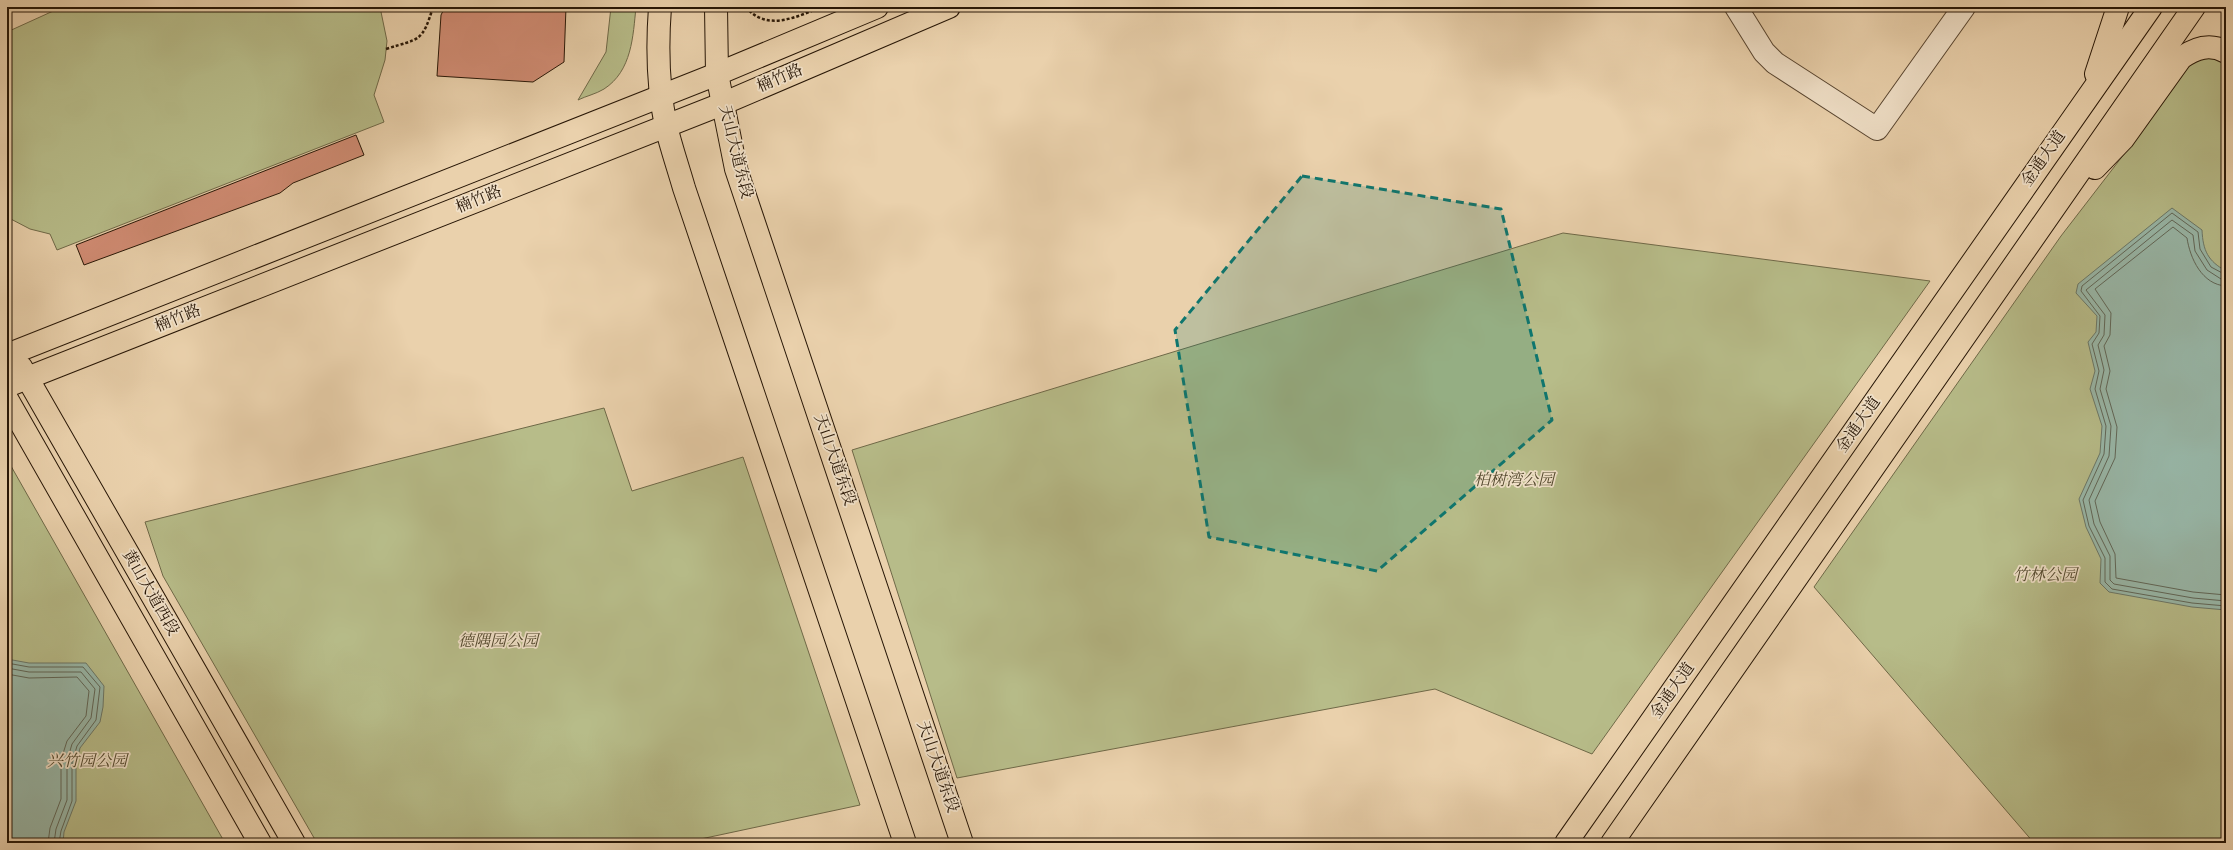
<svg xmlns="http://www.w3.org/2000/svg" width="2233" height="850" font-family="Vollkorn,'Noto Serif SC',serif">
<rect width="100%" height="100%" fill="#ead1ac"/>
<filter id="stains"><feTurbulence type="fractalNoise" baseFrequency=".005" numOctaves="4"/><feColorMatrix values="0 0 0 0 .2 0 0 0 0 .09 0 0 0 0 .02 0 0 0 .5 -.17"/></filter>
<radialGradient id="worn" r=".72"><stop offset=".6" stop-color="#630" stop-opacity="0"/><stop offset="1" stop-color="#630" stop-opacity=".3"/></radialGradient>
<g fill="#b7bc89" stroke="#6f6948">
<path d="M62 7H380L387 41 385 60 374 95 384 122 57 250 50 234 30 229 7 217V32Z"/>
<path d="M611 7H636C633 36 632 71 604 89 596 94 586 96 578 100L606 52Z"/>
<path d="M2206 54 2226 60V843H2034L1814 587 2061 236 2128 149 2180 73Z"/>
<path d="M1563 233 1930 281 1592 754 1435 689 957 778 852 450Z"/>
<path d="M604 408 632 491 743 457 860 805 682 843H317L163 576 145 522Z"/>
<path d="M7 459 225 843H7Z"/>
</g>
<g fill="#98b7a8" stroke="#6b7767">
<path d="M2172 208 2202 230C2203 251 2208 261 2226 271V610L2192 607 2109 592 2100 583 2101 559 2086 527 2079 499 2100 453 2102 426 2090 389 2095 371 2088 342 2096 332 2097 316 2076 293 2078 284Z"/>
<path d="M7 659 29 663H86L104 686 103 707 100 722 80 748 76 764V801L64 832 63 843H7Z"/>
</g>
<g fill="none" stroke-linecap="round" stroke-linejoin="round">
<g stroke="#606657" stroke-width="1">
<path d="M2226 275 2211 267 2200 249 2198 232 2172 213 2082 286 2081 291 2100 316 2099 333 2092 344 2099 371 2095 389 2106 426 2104 454 2083 500 2089 526 2105 558V582L2112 589 2192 603 2226 606"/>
<path d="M2226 280 2221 279 2207 270 2195 251 2193 235 2172 220 2086 290 2105 315 2104 335 2098 345 2104 370 2100 389 2111 426 2109 456 2089 500 2094 524 2110 556V580L2114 584 2193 598 2226 601"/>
<path d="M2226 286C2202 285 2190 258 2187 238L2173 227 2095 289 2111 313 2110 335 2104 346 2110 371 2106 389 2117 427 2115 458 2095 501 2100 522 2115 554 2116 578 2193 592 2226 595"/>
<path d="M7 663 29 667H83L100 687 96 720 77 746 72 763V801L61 831 59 843"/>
<path d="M7 668 29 672H81L95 689 91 718 72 744 67 761V800L56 829 54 843"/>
<path d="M7 674 29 678 77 677 89 691 86 716 67 741 61 760V799L50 828 48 843"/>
</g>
</g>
<g fill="#d28d75" stroke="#271606">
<path d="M445 7H566L564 62 533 82 437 76 441 15Z"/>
<path d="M356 135 364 155 293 183 280 193 84 265 76 245Z"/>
</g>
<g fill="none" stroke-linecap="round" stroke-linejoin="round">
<g stroke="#584530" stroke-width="24">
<path id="minor" d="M1736 7 1764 52 1775 63 1877 129 1964 7"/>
</g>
<g stroke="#271606" stroke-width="24">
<g id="major">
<path d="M660 7C657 46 658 88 666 126 671 147 678 167 684 188L905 843"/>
<path d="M716 7 717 74 736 169 962 843"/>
<path d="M2096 74 2118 7"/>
<path d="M2095 168 2123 139 2181 58C2195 48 2210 43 2226 52"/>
<path d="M7 355 717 74 877 7"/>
<path d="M21 367 294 843"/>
<path d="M7 386 722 104 949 7"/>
<path d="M7 399 260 843"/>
<path d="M1566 843 2151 7"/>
<path d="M1612 843 2194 7"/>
</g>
</g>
<g stroke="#271606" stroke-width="2.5" stroke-dasharray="3 2" stroke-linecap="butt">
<path d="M746 7C766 32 797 17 821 7"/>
<path d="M386 49C420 38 422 43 433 7"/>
</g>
<use href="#minor" stroke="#f1e1c9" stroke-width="22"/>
<use href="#major" stroke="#ead1ac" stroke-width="22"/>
</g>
<path fill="#0f766e" fill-opacity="0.2" stroke="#0f766e" stroke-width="3" stroke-dasharray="8 5" stroke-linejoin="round" d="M1302 176 1501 209 1552 420 1377 571 1209 537 1175 330Z"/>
<g text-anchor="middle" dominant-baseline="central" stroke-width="3.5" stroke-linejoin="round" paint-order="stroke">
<g font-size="16" fill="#271606" stroke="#f1e1c9">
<text transform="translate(780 79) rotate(-23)">楠竹路</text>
<text transform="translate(735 152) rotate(76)">天山大道东段</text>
<text transform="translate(2044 159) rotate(-55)">金通大道</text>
<text transform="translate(479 200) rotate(-22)">楠竹路</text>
<text transform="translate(178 319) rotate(-22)">楠竹路</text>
<text transform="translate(1859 425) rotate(-55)">金通大道</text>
<text transform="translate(834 460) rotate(71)">天山大道东段</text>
<text transform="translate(150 593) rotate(60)">黄山大道西段</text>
<text transform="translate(1673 691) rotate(-55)">金通大道</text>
<text transform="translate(937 767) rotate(71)">天山大道东段</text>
</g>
<g font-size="16" font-style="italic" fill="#52482d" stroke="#f1e1c9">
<text x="1514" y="481">柏树湾公园</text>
<text x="2045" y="576">竹林公园</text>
<text x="498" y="642">德隅园公园</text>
<text x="87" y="762">兴竹园公园</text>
</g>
</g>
<rect width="2233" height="850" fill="none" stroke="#ead1ac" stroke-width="24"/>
<rect x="8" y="8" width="2217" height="834" fill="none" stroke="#271606" stroke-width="2"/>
<rect x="12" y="12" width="2209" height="826" fill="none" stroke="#271606"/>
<rect width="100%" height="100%" filter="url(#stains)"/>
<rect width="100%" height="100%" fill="url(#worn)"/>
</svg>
